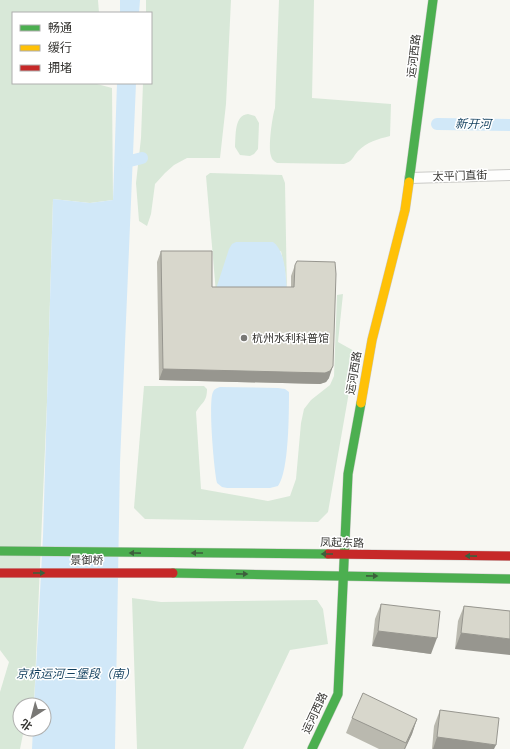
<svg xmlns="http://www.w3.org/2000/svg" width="510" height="749" font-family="Raleway,'Noto Sans SC',sans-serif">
<rect width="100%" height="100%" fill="#f7f7f2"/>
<g fill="#d8e8d8">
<path d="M0 0H98L99 13H13V83H96L97 84 112 88 113 200 90 203 53 199 47 402 34 705H20V729H24L20 749H0V692L9 662 0 650Z"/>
<path d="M146 0H231L226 104 220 158H187L174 165 165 173 155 184 151 214 147 226 139 221 136 183 141 138 143 83H151V13H146Z"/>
<path d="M279 0H314L312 98 391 104 390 136C378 139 367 142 358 151 352 158 353 161 344 164L277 163C274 161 272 160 271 156 268 147 272 118 275 108Z"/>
<path d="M248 114 255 116 259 123 258 149 254 154 250 156 240 155 235 147C236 136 234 115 248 114Z"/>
<path d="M210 173 282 175 285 183 287 294 285 271 281 251 216 293 206 176Z"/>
<path d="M343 294 338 342 356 352 328 512 318 522 145 519 134 508 144 386H204L207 389C207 402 202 402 196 412L201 489 268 501 290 496 296 479 301 423 304 409 311 400 330 385 334 376 337 295Z"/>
<path d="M132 598 161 602 317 600 323 609 328 644 290 650 243 749H137Z"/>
</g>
<g fill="#d1e8f8">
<path d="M120 0H140L139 13H120Z"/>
<path d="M117 83H136L120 463 115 749H32L33 729H44V705H34L43 536 53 199 90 203 113 200Z"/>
<path d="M236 242H273C286 251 286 279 287 294L216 289 229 249 232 244Z"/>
<path d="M220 387 278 388 285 389 289 392C289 412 289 472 278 486L270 488H227L222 487 217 483C214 470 208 402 213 392 214 389 217 388 220 387Z"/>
</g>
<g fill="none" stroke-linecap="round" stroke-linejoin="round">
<g stroke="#d1e8f8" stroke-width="12">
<path d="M437 124 510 125"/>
<path d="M126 162 142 158"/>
</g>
<g stroke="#cacac7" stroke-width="12">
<path id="street" d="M410 178 510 175"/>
</g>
<g stroke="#cacac7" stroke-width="10">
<g id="fast">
<path d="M409 182 433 0"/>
<path d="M0 551 328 554"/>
<path d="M173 573 510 579"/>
<path d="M312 749 338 694 348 474 361 403"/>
</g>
</g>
<g stroke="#cacac7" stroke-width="10">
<path id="slow" d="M361 403 372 340 405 210 409 182"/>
</g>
<g stroke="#cacac7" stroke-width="10">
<g id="jam">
<path d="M328 554 510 556"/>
<path d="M0 573H173"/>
</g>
</g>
<use href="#street" stroke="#fefefd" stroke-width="10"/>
<use href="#fast" stroke="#4caf50" stroke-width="9"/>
<use href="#slow" stroke="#ffc107" stroke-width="9"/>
<use href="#jam" stroke="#c62828" stroke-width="9"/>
</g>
<g fill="#bab9af">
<path d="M161 251 212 287H291V276L295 265 329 378 326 382 320 384 159 380 157 262Z"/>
<path d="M381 604 431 654 372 646 375 619Z"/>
<path d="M464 606 510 611 455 649 458 621Z"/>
<path d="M440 710 494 749H432L434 726Z"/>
<path d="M352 718 417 719 412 734 405 749H379L346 733Z"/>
</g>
<g fill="#97968f">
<path d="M333 366 329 378 326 382 320 384 159 380 163 369Z"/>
<path d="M378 631 437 638 431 654 372 646Z"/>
<path d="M461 633 510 639V655L455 649Z"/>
<path d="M417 719 412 734 405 749H404Z"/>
<path d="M437 737 496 745 494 749H433Z"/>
</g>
<g fill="#d8d7cc" stroke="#97968f">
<path d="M161 251H212V287H294L295 265 297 261 335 262 336 274 333 366 330 371 325 373 163 369Z"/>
<path d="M381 604 440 611 437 638 378 631Z"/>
<path d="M464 606 510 611V639L461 633Z"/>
<path d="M363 693 417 719 406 743 352 718Z"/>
<path d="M440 710 499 718 496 745 437 737Z"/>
</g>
<defs><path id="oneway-solid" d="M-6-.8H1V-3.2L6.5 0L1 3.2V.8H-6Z"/></defs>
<g fill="#3d5f3c">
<use href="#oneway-solid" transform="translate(135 553) rotate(-179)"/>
<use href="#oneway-solid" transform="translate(197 553) rotate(-180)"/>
<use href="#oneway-solid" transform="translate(327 554) rotate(-180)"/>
<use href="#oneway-solid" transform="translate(471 556) rotate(-179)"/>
<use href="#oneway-solid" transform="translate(39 573)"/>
<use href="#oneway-solid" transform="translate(242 574) rotate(1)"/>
<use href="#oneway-solid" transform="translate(372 576) rotate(1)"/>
</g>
<circle fill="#797875" stroke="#fff" stroke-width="1.5" cx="244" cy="338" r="4"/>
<g text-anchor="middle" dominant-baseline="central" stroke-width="3" stroke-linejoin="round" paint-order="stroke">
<g font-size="11" fill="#353431" stroke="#fff">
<text transform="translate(414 56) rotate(-83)">运河西路</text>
<text transform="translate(460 176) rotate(-2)">太平门直街</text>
<text transform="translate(354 373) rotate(-80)">运河西路</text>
<text transform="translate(342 543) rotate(1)">凤起东路</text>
<text x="87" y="560">景御桥</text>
<text transform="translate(315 713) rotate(-65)">运河西路</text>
</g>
<g font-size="11" fill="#353431" stroke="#fff" text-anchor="start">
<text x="252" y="338">杭州水利科普馆</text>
</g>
<g font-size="12" font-style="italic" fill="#103e5d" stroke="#fff">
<text transform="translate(473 124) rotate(1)">新开河</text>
<text x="76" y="674">京杭运河三堡段（南）</text>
</g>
</g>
<rect x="12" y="12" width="140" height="72" fill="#ffffff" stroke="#aeaead"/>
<rect x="20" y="25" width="20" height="6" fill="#4caf50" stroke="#aeaead"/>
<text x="48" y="32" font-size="12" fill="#353431">畅通</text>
<rect x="20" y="45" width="20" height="6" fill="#ffc107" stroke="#aeaead"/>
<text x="48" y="52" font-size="12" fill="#353431">缓行</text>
<rect x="20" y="65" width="20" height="6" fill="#c62828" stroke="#aeaead"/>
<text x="48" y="72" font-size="12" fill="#353431">拥堵</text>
<g transform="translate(32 717) rotate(216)"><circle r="19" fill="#ffffff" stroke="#aeaead"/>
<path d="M0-3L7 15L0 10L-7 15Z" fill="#797875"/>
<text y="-6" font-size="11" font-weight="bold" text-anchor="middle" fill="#353431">北</text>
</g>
</svg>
